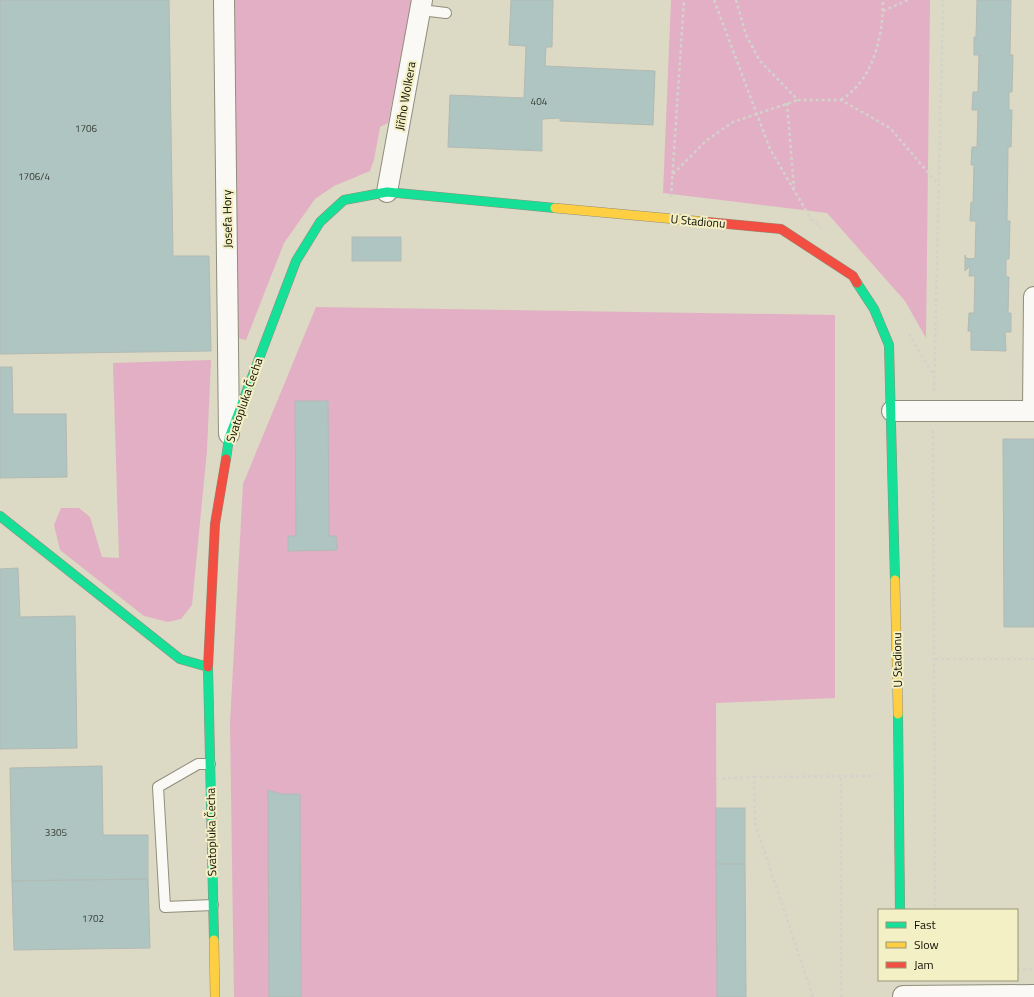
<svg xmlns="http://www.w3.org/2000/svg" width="1034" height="997" font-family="'Titillium Web',sans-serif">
<rect width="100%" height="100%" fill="#dcdac4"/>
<g fill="#e3afc5">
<path d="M234 0H412L388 123 380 127 374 160 370 171 334 186 315 199 284 243 246 340 238 338Z"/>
<path d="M671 0H930L926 338 905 301 827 213 663 193Z"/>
<path d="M316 307 835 315V698L716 703 717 997H234L230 723 243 484Z"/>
<path d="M211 360 207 450 192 605 181 619 168 622 144 616 60 550 54 525 61 508H79L90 517 102 557 119 558 113 363Z"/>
</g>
<g fill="#aec5c2" stroke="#b2bab3">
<path d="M0 0H169L173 256H209L211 351 0 354Z"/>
<path d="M511 0H553L552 47H546L545 66 655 71 653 125 560 121V118L542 119V151L448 147 450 95 524 98 526 46 509 45Z"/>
<path d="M977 0H1011L1010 55H1013L1012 92H1009V110H1012L1011 147H1008L1007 221H1010L1009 259H1006V277H1009L1008 313H1011V332H1005L1006 351 971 350V331H968L969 313H974L975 276H969L970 266 965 271V255L966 258 970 259 975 258 976 221H970L971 202 973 203 974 165H971L972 147H977L978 110H972L973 92H978L979 55H974V37H976Z"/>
<rect x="352" y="237" width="49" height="24"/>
<path d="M0 367H12L13 414H66L67 477 0 478Z"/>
<path d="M295 401H328L329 536H336L337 550 288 551V536H296Z"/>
<path d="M1003 439H1034V627H1004Z"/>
<path d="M18 568 20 617 75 616 77 748 0 749V569Z"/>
<path d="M102 766 103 835H148V879L12 881 10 768Z"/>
<path d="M268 790 281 794H300L301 997H269Z"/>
<rect x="716" y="808" width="29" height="56"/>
<path d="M716 864H745L746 997H717Z"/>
<path d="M148 879 150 948 14 950 12 881Z"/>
</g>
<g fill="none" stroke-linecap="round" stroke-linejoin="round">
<g stroke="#908e7c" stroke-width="12">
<g id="lane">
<path d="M421 10 446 13"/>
<path d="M210 764H198L158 787 165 907 213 905"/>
</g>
</g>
<g stroke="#908e7c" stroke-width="22">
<g id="street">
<path d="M224 0 229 434"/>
<path d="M387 192 422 0"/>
<path d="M892 411H1033L1034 297"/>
<path d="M903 996 1034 995"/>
</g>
</g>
<g stroke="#908e7c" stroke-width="10">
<g id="fast">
<path d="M857 283 874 309 889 345 895 580"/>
<path d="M226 459 229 438 296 261 320 222 344 200 387 192 555 208"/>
<path d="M0 516 180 659 208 667 214 940"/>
<path d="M898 714 900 910"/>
</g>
</g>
<g stroke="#908e7c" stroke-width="10">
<g id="slow">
<path d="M555 208 707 222"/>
<path d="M895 580 898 714"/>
<path d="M214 940 215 997"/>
</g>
</g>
<g stroke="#908e7c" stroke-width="10">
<g id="jam">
<path d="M707 222 781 229 853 276 857 283"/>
<path d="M208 667 215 524 226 459"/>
</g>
</g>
<g stroke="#d3d2cb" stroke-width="2.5" stroke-dasharray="3 3" stroke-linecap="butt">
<path d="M714 0 770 149 811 219 821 228"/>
<path d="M736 0 746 35 760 61 798 100H841L890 128 938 184"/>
<path d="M883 11 908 0"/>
<path d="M841 100C874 79 883 36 883 0"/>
<path d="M787 103 794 188"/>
<path d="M673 174 707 140 733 122 798 100"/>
<path d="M671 197 684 0"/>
<path d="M909 334 934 376"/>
<path d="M934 391 943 0"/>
<path d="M933 430 935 910"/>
<path d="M935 659H1034"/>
<path d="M754 777 876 776"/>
<path d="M716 779 754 777 755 823 813 997"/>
<path d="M1017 970 1034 969"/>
<path d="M841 997V777"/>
</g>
<use href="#lane" stroke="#faf9f6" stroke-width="10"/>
<use href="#street" stroke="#faf9f6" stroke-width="20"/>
<use href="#fast" stroke="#16e098" stroke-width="9"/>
<use href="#slow" stroke="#ffcf43" stroke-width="9"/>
<use href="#jam" stroke="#f24e42" stroke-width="9"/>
</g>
<g text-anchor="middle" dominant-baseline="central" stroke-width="4" stroke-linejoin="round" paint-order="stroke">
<g font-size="10" fill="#373b32">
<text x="539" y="101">404</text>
<text x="86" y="128">1706</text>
<text x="34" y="176">1706/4</text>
<text x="56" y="832">3305</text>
<text x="93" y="918">1702</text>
</g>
<g font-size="12" fill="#0f0d02" stroke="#f4f0c6">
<text transform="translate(405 96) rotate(-80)">Jiřího Wolkera</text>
<text transform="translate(227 219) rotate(-91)">Josefa Hory</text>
<text transform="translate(698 221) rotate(5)">U Stadionu</text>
<text transform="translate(244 400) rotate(-71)">Svatopluka Čecha</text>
<text transform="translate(897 660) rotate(-91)">U Stadionu</text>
<text transform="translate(211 832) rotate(-91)">Svatopluka Čecha</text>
</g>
</g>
<rect x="878" y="909" width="140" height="72" fill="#f4f0c6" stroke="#989578"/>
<rect x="886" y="922" width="20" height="6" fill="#16e098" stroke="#989578"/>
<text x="914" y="929" font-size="12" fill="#0f0d02">Fast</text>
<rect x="886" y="942" width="20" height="6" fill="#ffcf43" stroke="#989578"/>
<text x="914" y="949" font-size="12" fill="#0f0d02">Slow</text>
<rect x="886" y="962" width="20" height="6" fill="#f24e42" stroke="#989578"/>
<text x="914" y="969" font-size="12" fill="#0f0d02">Jam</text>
</svg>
